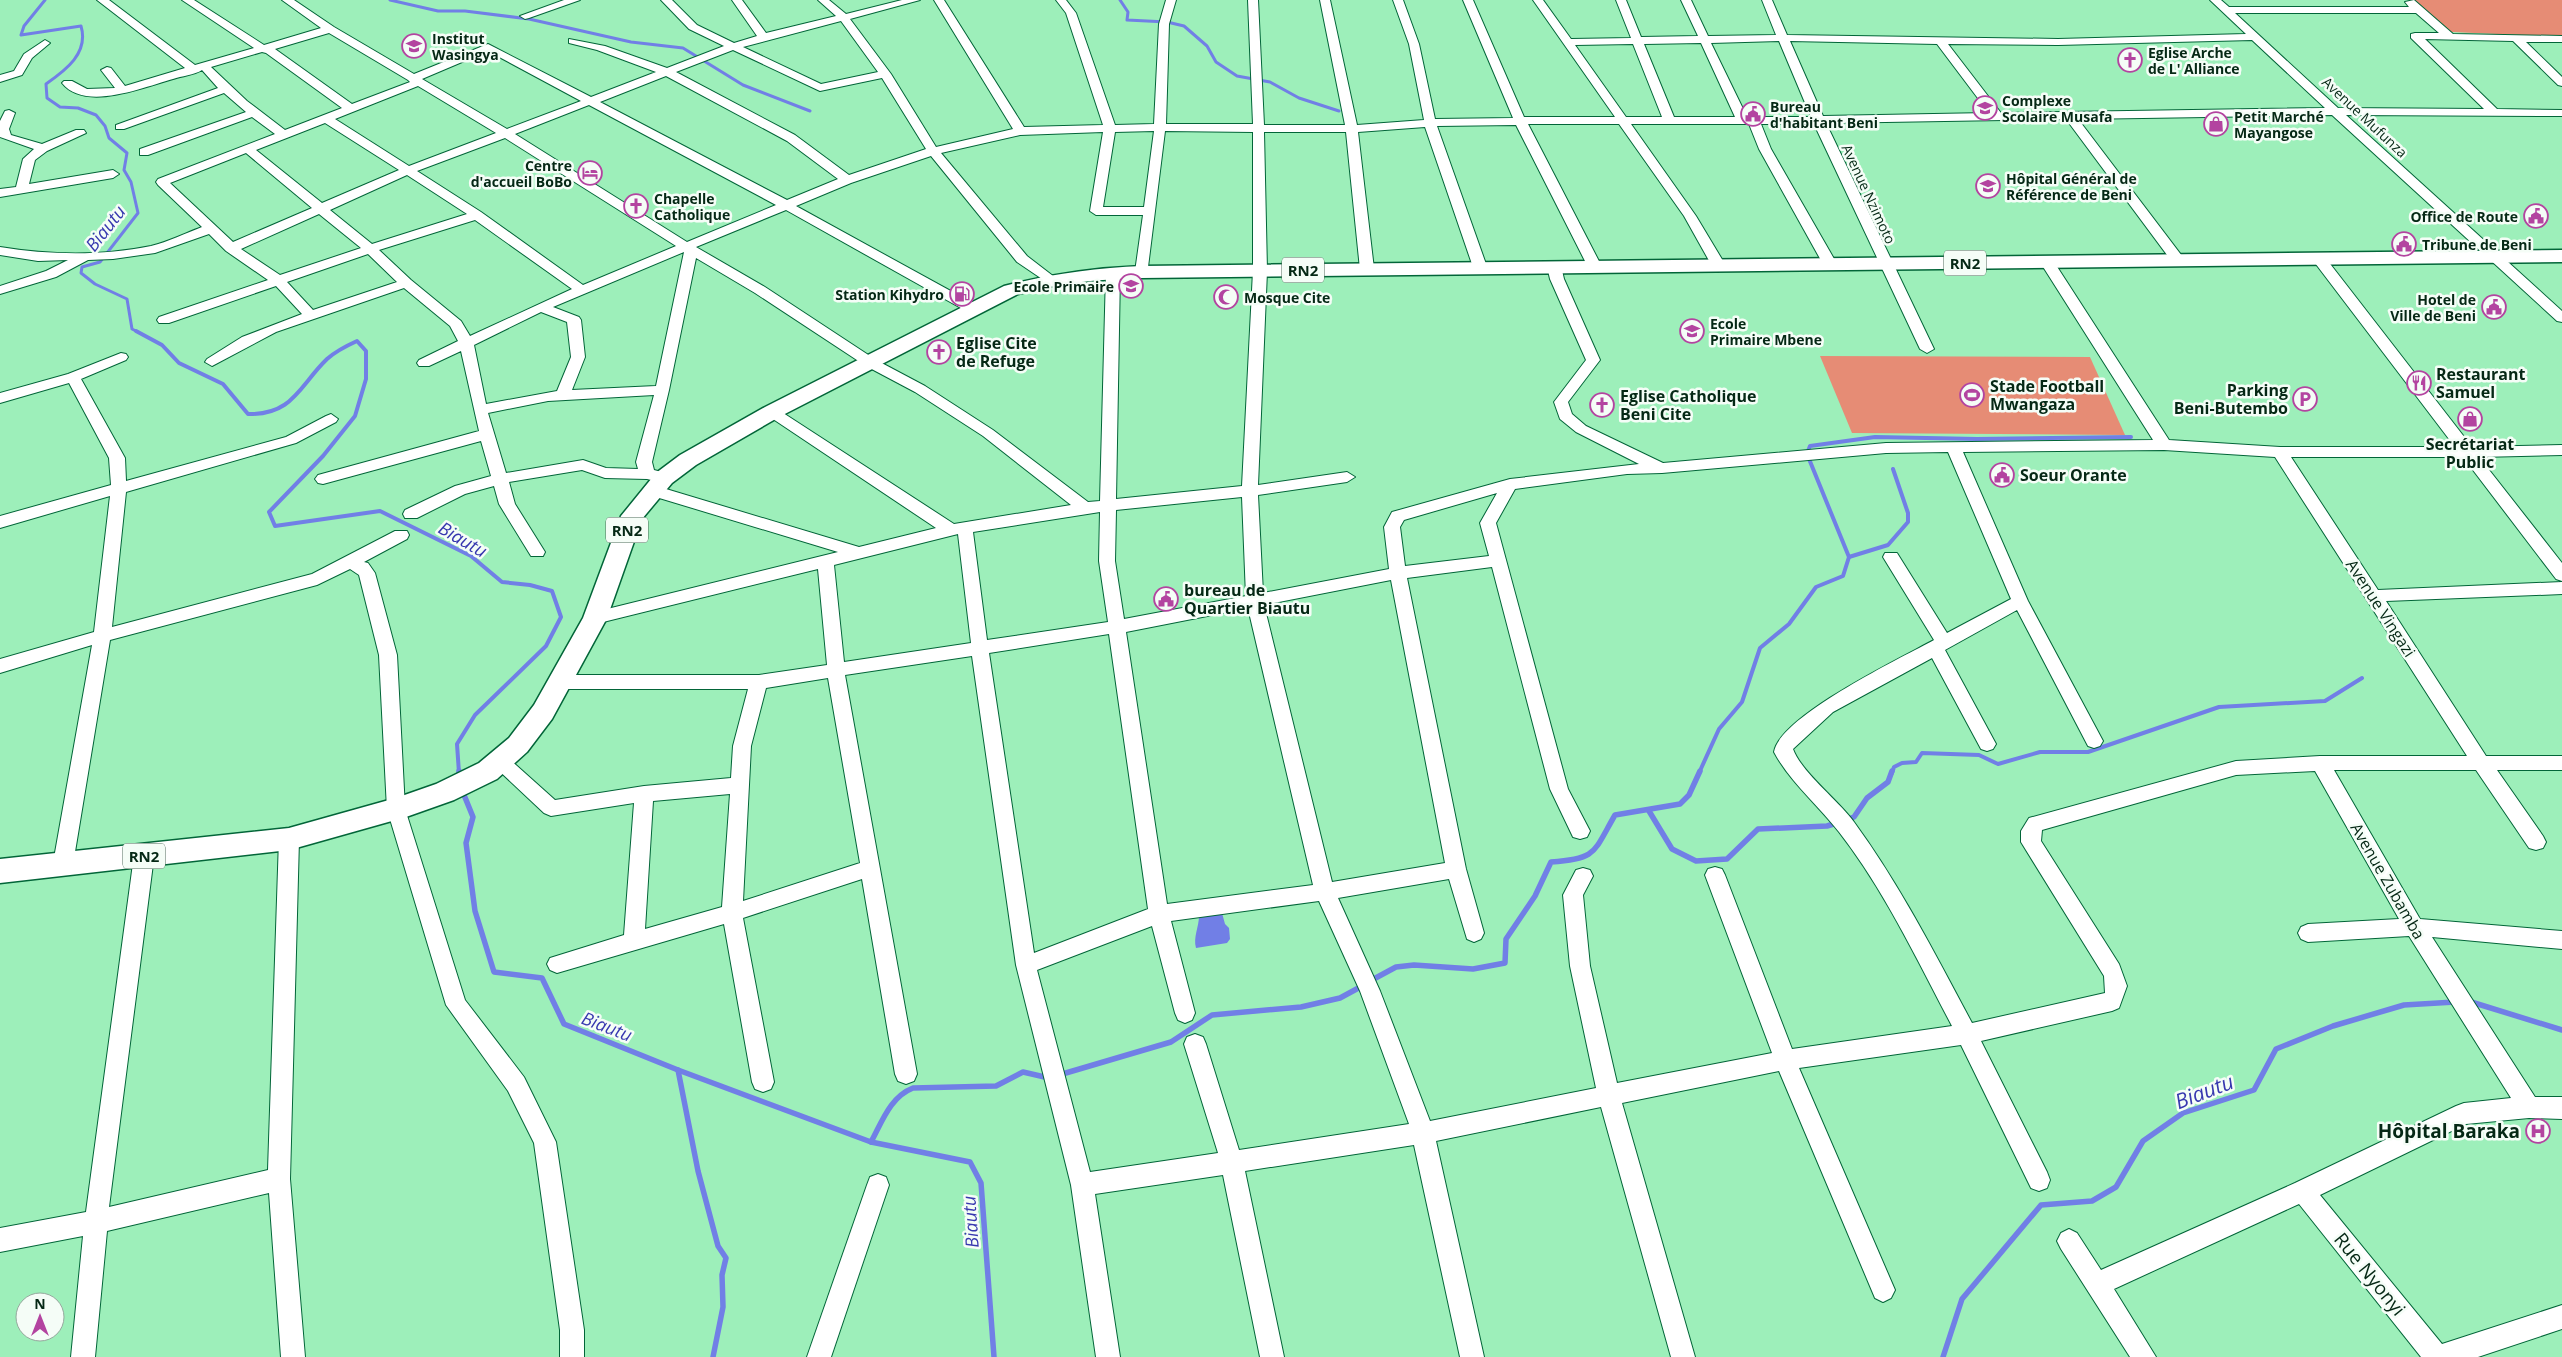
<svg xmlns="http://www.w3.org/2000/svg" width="2562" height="1357" font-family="'Open Sans',sans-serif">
<rect width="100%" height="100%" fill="#9defba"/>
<g fill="#e68c75">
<path d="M2411 0H2562V37L2452 32 2439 25Z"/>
<path d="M1820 356 2090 357 2125 435 1852 433Z"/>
</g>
<path fill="#717fe6" d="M1222 913 1225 924 1229 928 1230 939 1227 943 1196 948C1193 937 1199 927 1199 916Z"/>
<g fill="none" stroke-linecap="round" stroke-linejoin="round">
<g stroke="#717fe6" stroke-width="3">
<path d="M45 0 24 26 21 35 81 26C89 53 66 70 46 84L47 98 60 107 78 108 96 115 105 126 109 138 127 153 124 170 131 182 138 213 100 262 82 267 81 273 95 284 127 299 132 329 138 332"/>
<path d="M390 0 438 11H465L529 19 631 42 683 48 743 85 810 111"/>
<path d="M1120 0 1128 12 1127 20 1167 22 1184 26 1207 46 1216 62 1237 76 1270 82 1299 98 1339 111"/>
</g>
<g stroke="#717fe6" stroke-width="4">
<path d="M136 331 162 345 179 363 223 384 248 414C293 415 299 386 327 359 336 351 346 346 357 341L366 351V379L355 416 323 456 269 512 275 526 380 511 471 556 502 582 530 585 552 591 561 617 546 646 475 715 457 744 459 773"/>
<path d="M1849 557 1807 454 1810 446 1875 437 1977 439 2131 437"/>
<path d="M1699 773 1719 729 1742 702 1760 648 1789 624 1816 587 1843 576 1849 557 1888 545 1908 522V513L1893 469"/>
<path d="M1892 773 1894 767 1902 763 1916 762 1922 753 1979 755 1998 764 2040 752H2088L2219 707 2325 701 2362 678"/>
</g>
<g stroke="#717fe6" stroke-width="5.5">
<path d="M459 771V778"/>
<path d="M462 790 473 817 466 843 475 911 494 972 542 978 564 1024 678 1070 871 1142 970 1162 981 1183 994 1357"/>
<path d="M1649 811 1672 849 1696 861 1727 859 1758 829 1827 826 1837 823"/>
<path d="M1846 820 1854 817 1867 798 1888 782 1892 771"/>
<path d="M1370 981 1396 967 1414 965 1473 969 1505 963 1506 939 1535 896 1551 862C1597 859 1593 853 1615 815L1680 804 1689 795 1700 771"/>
<path d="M2468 1001 2562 1030"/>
<path d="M678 1070 698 1171 718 1246 726 1258 722 1275 723 1307 713 1357"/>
<path d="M1059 1075 1171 1042 1212 1015 1301 1007 1340 998 1364 985"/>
<path d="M871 1142C882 1122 890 1097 913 1088L996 1086 1023 1072 1049 1078"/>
<path d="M1943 1357 1962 1299 2041 1205 2092 1201 2116 1187 2143 1141 2183 1113 2254 1090 2276 1049 2333 1026 2404 1005 2455 1002"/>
</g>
<g stroke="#026538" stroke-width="2">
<g id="minor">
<path d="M97 0H109L195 65 254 48 182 0H194L264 45 321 28 282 0H294L334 27 414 74 488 44 591 97 656 72 597 50 569 43V39L605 46 667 68 724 46 689 29 661 0H672L697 25 734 43 757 36 732 0H742L766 33 836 16 818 0H829L846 14 902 0H920L850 19 891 74 936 147 1013 129 934 0H944L1024 127 1103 125 1066 13 1056 0H1066L1076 13 1115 125 1154 124 1159 24 1166 0H1176L1169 24 1166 124H1253L1248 0H1258L1264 125H1345L1320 0H1330L1357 125 1424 120 1409 44 1393 0H1403L1419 44 1435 119 1513 118 1463 0H1473L1524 117H1615L1533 0H1543L1571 39 1631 38 1616 0H1626L1641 37 1698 36 1681 0H1691L1708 36 1776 35 1762 0H1772L1787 35 2058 39 2246 34 2210 0H2221L2229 7H2409L2405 2 2414 0 2453 34 2562 36V42H2526L2562 77V86L2558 85 2513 41 2425 39 2497 109 2562 110V116L2346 115 2562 311V322L2557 321 2332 115 2078 119 2185 260 2178 264 2173 263 2066 119 1826 123 1934 349 1927 353 1920 349 1814 124H1761L1771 149 1837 264 1830 268 1823 264 1759 149 1749 124H1631L1696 216 1726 266 1719 270 1712 266 1684 216 1619 124H1528L1602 267 1595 271 1588 267 1516 125 1437 126 1487 267 1480 271 1473 267 1425 127 1358 132 1374 269 1367 273 1360 269 1346 132H1264L1267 271 1258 485 1347 472 1355 477 1347 482 1258 495 1263 593 1389 569 1384 527 1392 512 1510 479 1639 464 1576 432 1560 419 1554 402 1586 360 1550 279 1547 266 1554 262 1561 266 1564 279 1600 360 1568 402 1572 414 1586 426 1663 463 1886 443 2153 440 2040 262 2047 258 2054 262 2169 440 2280 447H2455L2312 259 2314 256H2324L2472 447 2562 445V455L2479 457 2562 563V581L2556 579 2463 457H2291L2378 590 2562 582V594L2386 601 2486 756H2562V770H2497L2543 836 2546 842 2543 848 2536 850 2529 848 2476 770H2334L2420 919 2562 931V949L2432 937 2535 1097H2562V1119L2529 1118 2466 1124 2320 1195 2442 1344 2562 1305V1329L2478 1357H2421L2299 1204 2114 1289 2156 1357H2130L2061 1249 2057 1241 2061 1233 2069 1229 2077 1233 2101 1270 2295 1183 2456 1106 2464 1103 2511 1098 2409 936 2308 942 2301 939 2298 933 2301 927 2308 924 2399 919 2315 771 2236 775 2042 830 2041 841 2119 964 2127 986 2119 1008 2112 1011 1981 1041 2047 1172 2050 1180 2047 1188 2039 1191 2031 1188 1961 1045 1799 1068 1895 1290 1891 1298 1883 1302 1875 1298 1779 1071 1622 1103 1695 1357H1671L1601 1107 1436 1141 1484 1357H1460L1414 1145 1245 1171 1284 1357H1260L1223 1175 1095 1194 1120 1357H1096L1071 1185 1016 965 972 656 845 675 917 1074 914 1081 906 1084 898 1081 895 1074 862 879 743 918 774 1082 771 1089 763 1092 755 1089 752 1082 724 924 557 973 550 970 547 964 550 958 624 935 634 803 551 816 544 813 495 767 492 762 495 757 501 755 507 757 555 800 644 786 731 778 733 746 748 689H561L555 687 552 682 555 677 561 675H759L827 665 818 569 595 624 589 622 587 618 589 614 595 612 838 552 646 494 643 490 646 486H656L859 547 936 528 767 415 765 412 767 409H777L954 524 1071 505 983 436 915 392 866 366 755 293 696 258 669 390 652 462 654 470 669 474 672 478 669 482 664 483 647 479 605 478 582 470 509 482 515 504 545 552 543 556H531L499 504 494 486 465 494 417 518H405L403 514 405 510 455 486 491 476 481 441 323 484 318 483 315 479 318 475 479 431 461 351 429 366H419L417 363 419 360 458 341 450 326 404 288 276 332 212 366 205 362 207 359 242 337 302 314 276 286 169 323H159L157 320 159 317 268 280 226 251 209 234 155 253 113 259 88 260 56 277 0 294V286L46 271 68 260 38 261 0 255V247C49 255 102 256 151 246 168 242 186 233 202 227L158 185 156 182 158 179 275 134 252 117 148 155H140V149L246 112 224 93 124 129H116V125L218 88 202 70C195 75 181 76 173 79 144 87 85 112 62 83L64 81H72L87 89 115 88 101 70 107 67 111 68 125 86 185 68ZM2235 13H2416L2439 33H2415L2411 34V38L2484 109 2338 108ZM841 21 878 72 821 84 743 47ZM329 33 408 80 410 82 352 104 275 49ZM2252 40 2325 108 2001 113 1948 44 2058 45ZM1779 41 1811 117H1747L1711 43ZM1790 41 1937 44 1989 113 1823 116ZM1701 43 1735 117H1674L1644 44ZM1633 44 1662 117H1626L1575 45ZM733 50 820 91 882 78 926 149 849 175 795 135 676 72ZM488 51 581 101 507 129 422 79ZM262 52 266 53 342 108 285 130 247 101 211 67ZM666 76 787 141 838 179 787 200 600 102ZM418 86 496 133 409 166 335 119ZM589 105 776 205 687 242 515 134ZM325 123 399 170 322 203 256 150ZM1154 131 1144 207H1103L1115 132ZM1165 131 1253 132V271L1242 486 1116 499 1120 273 1118 270 1113 269 1106 273 1100 501 1088 502 993 430 925 386 876 360 765 287 696 247 786 210 968 312H978L980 309 978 306 796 206 851 183 931 156 1017 262 1048 283 1053 282 1055 279 1053 276 1027 256 941 153 1020 135 1103 132 1090 211 1096 215H1143L1135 272 1142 276 1147 275ZM505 138 676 246 583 285 481 212 417 171ZM246 153 312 208 233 242 170 183ZM407 175 467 214 372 244 330 210ZM319 214 361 248 280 275 241 249ZM475 220 572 289 470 336 461 321 411 280 379 250ZM684 252 656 386 572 390 585 357 581 320 579 317 553 307ZM368 254 397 282 313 310 287 282ZM541 312 567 322 571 357 557 391 486 404 474 345ZM654 395 636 462 638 469 606 468 583 460 506 473 488 413 548 401ZM2164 450 2275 457 2467 756H2320L2236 761 2029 818 2021 831V842L2104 976 2105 993 1972 1023C1935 954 1900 885 1854 822 1838 800 1802 773 1793 749L1833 712 1932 658 1981 749 1987 751 1993 749 1996 744 1945 650 2017 610 2088 746 2094 748 2100 746 2103 741 2028 601 1963 452ZM1948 452 2011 599 1947 633 1897 553H1885L1883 557 1934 640C1901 658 1780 716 1774 752 1790 782 1818 805 1839 832 1885 891 1917 960 1952 1026L1792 1049 1725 875 1722 869 1715 867 1708 869 1705 875 1772 1053 1617 1083 1590 966 1583 895 1593 876 1590 870 1583 868 1576 870 1563 895 1570 966 1596 1088 1430 1121 1380 991 1338 898 1449 879 1467 939 1474 942 1481 939 1484 933 1466 869 1407 578 1492 567 1550 789 1573 837 1580 839 1587 837 1590 831 1568 789 1496 523 1515 489 1627 474 1662 473 1886 453ZM1497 493 1480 523 1489 556 1405 566 1400 527 1404 520ZM1242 497 1246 596 1124 619 1115 561 1116 510ZM1100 512 1099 561 1108 622 987 640 973 532ZM958 534 971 643 844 662 834 565ZM1391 580 1445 863 1332 882 1264 605ZM1248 608 1313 885 1167 904 1126 632ZM1109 634 1148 909 1034 953 989 653ZM828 678 860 863 743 901 751 746 766 688ZM730 794 722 907 645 929 653 801ZM1319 901 1360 991 1409 1124 1239 1150 1206 1044 1203 1037 1195 1034 1187 1037 1184 1044 1218 1153 1090 1172 1037 970 1152 926 1175 1013 1178 1020 1185 1023 1192 1020 1195 1013 1171 921Z"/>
<path d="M564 0H580L529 18 525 19 520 16Z"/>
<path d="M45 40 50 43 32 58 22 75 0 82V75L14 71 24 54Z"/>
<path d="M9 110 15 113 9 129 11 135 42 144 76 130H84L86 133 47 151 35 160 29 184 113 170 119 174 113 178 0 197V189L16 187 23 159 34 149 0 137V121L5 111Z"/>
<path d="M121 353 126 354 128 357 126 360 81 379 125 458 126 481 286 437 326 416 331 414 338 419 336 422 296 443 126 492 112 627 312 574 395 531H407L409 535 407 539 364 562 368 563 375 573 397 655 405 809 465 1000 524 1077 556 1142 584 1330V1357H560V1330L534 1143 508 1091 446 1005 387 809 379 655 359 575 350 569 317 585 110 640 73 864 70 870 63 872 56 870 53 864 92 645 0 673V659L94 632 110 496 0 528V516L111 485 109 458 69 383 0 403V393L68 374Z"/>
<path d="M289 831 296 833 299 839 290 1179 305 1357H281L269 1193 107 1231 95 1357H71L83 1236 0 1252V1228L86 1212 134 856 137 850 144 848 151 850 154 856 109 1207 268 1170 279 839 282 833Z"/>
<path d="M878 1174 886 1177 889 1185 831 1357H807L867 1185 870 1177Z"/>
</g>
</g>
<g stroke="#026538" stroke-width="3">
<path id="highway" d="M2562 250V262L1142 278C1100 279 1059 283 1018 294L779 417 696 465 672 483 642 519 607 618 552 719 527 752 497 779 454 800 406 817 289 850 0 883V859L289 828 396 798 436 784 479 763 509 738 534 705 583 618 621 516 656 473 680 455 765 407 1004 286C1050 274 1095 268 1142 266Z"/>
</g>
<use href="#minor" fill="#fff" fill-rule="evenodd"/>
<use href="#highway" fill="#fff" fill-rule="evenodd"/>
</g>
<defs>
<g id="school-ring" transform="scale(1.25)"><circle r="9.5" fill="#f5fdf7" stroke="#b344a0" stroke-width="1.5"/><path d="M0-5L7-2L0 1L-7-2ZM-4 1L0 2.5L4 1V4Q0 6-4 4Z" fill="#b344a0"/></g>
<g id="church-ring" transform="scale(1.25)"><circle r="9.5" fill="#f5fdf7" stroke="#b344a0" stroke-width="1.5"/><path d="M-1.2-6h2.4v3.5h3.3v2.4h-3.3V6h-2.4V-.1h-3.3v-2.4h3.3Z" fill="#b344a0"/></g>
<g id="civic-ring" transform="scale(1.25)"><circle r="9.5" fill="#f5fdf7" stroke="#b344a0" stroke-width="1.5"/><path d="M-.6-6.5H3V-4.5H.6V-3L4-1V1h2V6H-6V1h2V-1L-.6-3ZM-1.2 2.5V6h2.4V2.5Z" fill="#b344a0"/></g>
<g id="shop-ring" transform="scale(1.25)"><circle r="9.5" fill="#f5fdf7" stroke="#b344a0" stroke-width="1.5"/><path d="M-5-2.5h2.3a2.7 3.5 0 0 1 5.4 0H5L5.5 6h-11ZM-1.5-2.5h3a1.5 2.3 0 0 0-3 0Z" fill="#b344a0"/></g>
<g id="hotel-ring" transform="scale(1.25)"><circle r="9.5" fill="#f5fdf7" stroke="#b344a0" stroke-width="1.5"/><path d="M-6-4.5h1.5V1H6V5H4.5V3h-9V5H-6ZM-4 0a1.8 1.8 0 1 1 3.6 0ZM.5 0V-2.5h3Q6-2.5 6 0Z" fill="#b344a0"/></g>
<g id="fuel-ring" transform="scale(1.25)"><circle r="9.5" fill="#f5fdf7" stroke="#b344a0" stroke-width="1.5"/><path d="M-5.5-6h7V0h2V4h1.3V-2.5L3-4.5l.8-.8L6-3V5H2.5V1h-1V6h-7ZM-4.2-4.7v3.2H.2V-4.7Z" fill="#b344a0"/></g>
<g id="mosque-ring" transform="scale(1.25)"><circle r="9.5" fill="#f5fdf7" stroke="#b344a0" stroke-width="1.5"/><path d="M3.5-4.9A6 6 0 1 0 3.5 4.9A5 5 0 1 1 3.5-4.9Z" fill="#b344a0"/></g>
<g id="restaurant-ring" transform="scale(1.25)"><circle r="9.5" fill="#f5fdf7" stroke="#b344a0" stroke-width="1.5"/><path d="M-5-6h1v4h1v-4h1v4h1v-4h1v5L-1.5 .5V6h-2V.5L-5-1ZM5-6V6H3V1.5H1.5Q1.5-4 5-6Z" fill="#b344a0"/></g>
<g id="stadium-ring" transform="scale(1.25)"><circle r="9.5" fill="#f5fdf7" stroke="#b344a0" stroke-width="1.5"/><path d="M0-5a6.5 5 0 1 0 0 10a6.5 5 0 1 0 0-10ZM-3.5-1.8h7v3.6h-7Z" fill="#b344a0"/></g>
<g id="parking-ring" transform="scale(1.25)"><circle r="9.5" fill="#f5fdf7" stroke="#b344a0" stroke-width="1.5"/><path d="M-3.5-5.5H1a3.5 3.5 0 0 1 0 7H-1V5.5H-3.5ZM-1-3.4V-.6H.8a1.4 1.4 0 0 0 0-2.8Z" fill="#b344a0"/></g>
<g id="hospital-ring" transform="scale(1.25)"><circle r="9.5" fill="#f5fdf7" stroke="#b344a0" stroke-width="1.5"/><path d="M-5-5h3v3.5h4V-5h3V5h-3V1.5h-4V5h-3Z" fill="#b344a0"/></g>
</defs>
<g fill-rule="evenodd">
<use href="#school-ring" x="414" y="46"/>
<use href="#church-ring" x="2130" y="60"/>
<use href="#school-ring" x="1985" y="108"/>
<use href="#civic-ring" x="1753" y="114"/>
<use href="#shop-ring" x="2216" y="124"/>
<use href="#hotel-ring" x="590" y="173"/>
<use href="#school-ring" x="1988" y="186"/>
<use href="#church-ring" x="636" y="206"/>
<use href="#civic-ring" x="2536" y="216"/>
<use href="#civic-ring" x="2404" y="244"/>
<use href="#school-ring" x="1131" y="286"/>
<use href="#fuel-ring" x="962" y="294"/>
<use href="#mosque-ring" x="1226" y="297"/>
<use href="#civic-ring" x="2494" y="307"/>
<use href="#school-ring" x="1692" y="331"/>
<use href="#church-ring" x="939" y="352"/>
<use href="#restaurant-ring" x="2419" y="383"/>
<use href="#stadium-ring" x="1972" y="395"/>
<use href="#parking-ring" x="2305" y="399"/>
<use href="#church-ring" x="1602" y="405"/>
<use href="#shop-ring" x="2470" y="419"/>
<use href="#civic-ring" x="2002" y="475"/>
<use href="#civic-ring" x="1166" y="599"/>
<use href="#hospital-ring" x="2538" y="1131"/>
</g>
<g text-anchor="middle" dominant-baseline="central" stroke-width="5" stroke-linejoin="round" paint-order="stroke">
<g font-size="14" font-weight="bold" fill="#052815" stroke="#f5fdf7" text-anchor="start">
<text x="432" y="38">Institut<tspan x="432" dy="16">Wasingya</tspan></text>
<text x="2148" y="52">Eglise Arche<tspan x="2148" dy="16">de L' Alliance</tspan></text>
<text x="2002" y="100">Complexe<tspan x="2002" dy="16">Scolaire Musafa</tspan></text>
<text x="1770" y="106">Bureau<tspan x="1770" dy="16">d'habitant Beni</tspan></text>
<text x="2234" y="116">Petit Marché<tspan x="2234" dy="16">Mayangose</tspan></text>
<text x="572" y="165" text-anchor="end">Centre<tspan x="572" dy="16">d'accueil BoBo</tspan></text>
<text x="2006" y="178">Hôpital Général de<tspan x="2006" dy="16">Référence de Beni</tspan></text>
<text x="654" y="198">Chapelle<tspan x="654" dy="16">Catholique</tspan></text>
<text x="2518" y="216" text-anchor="end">Office de Route</text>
<text x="2422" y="244">Tribune de Beni</text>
<text x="1114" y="286" text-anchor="end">Ecole Primaire</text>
<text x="944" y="294" text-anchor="end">Station Kihydro</text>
<text x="1244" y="297">Mosque Cite</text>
<text x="2476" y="299" text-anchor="end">Hotel de<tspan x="2476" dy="16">Ville de Beni</tspan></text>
<text x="1710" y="323">Ecole<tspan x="1710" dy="16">Primaire Mbene</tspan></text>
</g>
<g font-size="14" fill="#052815" stroke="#f5fdf7">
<text transform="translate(2365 117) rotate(43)">Avenue Mufunza</text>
<text transform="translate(1869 194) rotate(65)">Avenue Nzimoto</text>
</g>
<g fill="#f5fdf7" stroke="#4d6859" stroke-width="1">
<rect x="1944" y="250.5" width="42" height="25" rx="4"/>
<rect x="1282" y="257.5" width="42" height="25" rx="4"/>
<rect x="606" y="517.5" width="42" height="25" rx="4"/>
<rect x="123" y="843.5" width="42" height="25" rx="4"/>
</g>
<g font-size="15" font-weight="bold" fill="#052815">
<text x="1965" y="263">RN2</text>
<text x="1303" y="270">RN2</text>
<text x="627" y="530">RN2</text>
<text x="144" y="856">RN2</text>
</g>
<g font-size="16" font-weight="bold" fill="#052815" stroke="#f5fdf7" text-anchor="start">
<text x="956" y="343">Eglise Cite<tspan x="956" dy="18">de Refuge</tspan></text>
<text x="2436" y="374">Restaurant<tspan x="2436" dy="18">Samuel</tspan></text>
<text x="1990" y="386">Stade Football<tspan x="1990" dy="18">Mwangaza</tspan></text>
<text x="2288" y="390" text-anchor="end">Parking<tspan x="2288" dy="18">Beni-Butembo</tspan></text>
<text x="1620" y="396">Eglise Catholique<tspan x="1620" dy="18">Beni Cite</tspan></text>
<text x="2470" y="444" text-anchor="middle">Secrétariat<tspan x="2470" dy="18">Public</tspan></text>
<text x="2020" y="475">Soeur Orante</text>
<text x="1184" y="590">bureau de<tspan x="1184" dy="18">Quartier Biautu</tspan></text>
</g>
<g font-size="16" fill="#052815" stroke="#f5fdf7">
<text transform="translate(2381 608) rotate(57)">Avenue Vingazi</text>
<text transform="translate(2388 881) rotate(60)">Avenue Zubamba</text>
</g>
<g font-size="18" font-style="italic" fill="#3738af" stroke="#f5fdf7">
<text transform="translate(105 228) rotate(-52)">Biautu</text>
<text transform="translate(463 539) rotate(30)">Biautu</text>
<text transform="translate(607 1026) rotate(21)">Biautu</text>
<text transform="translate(970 1222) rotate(-94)">Biautu</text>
</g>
<g font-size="19" font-weight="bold" fill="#052815" stroke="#f5fdf7" text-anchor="end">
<text x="2520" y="1131">Hôpital Baraka</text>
</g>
<g font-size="19" fill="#052815" stroke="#f5fdf7">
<text transform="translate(2370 1274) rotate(51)">Rue Nyonyi</text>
</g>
<g font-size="21" font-style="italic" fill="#3738af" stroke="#f5fdf7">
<text transform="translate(2204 1091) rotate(-21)">Biautu</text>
</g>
</g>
<g transform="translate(40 1317)"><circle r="24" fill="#f5fdf7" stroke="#95a89d"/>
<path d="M0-4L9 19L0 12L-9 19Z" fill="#b344a0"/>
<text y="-8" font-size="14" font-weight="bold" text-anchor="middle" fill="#052815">N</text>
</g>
</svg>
